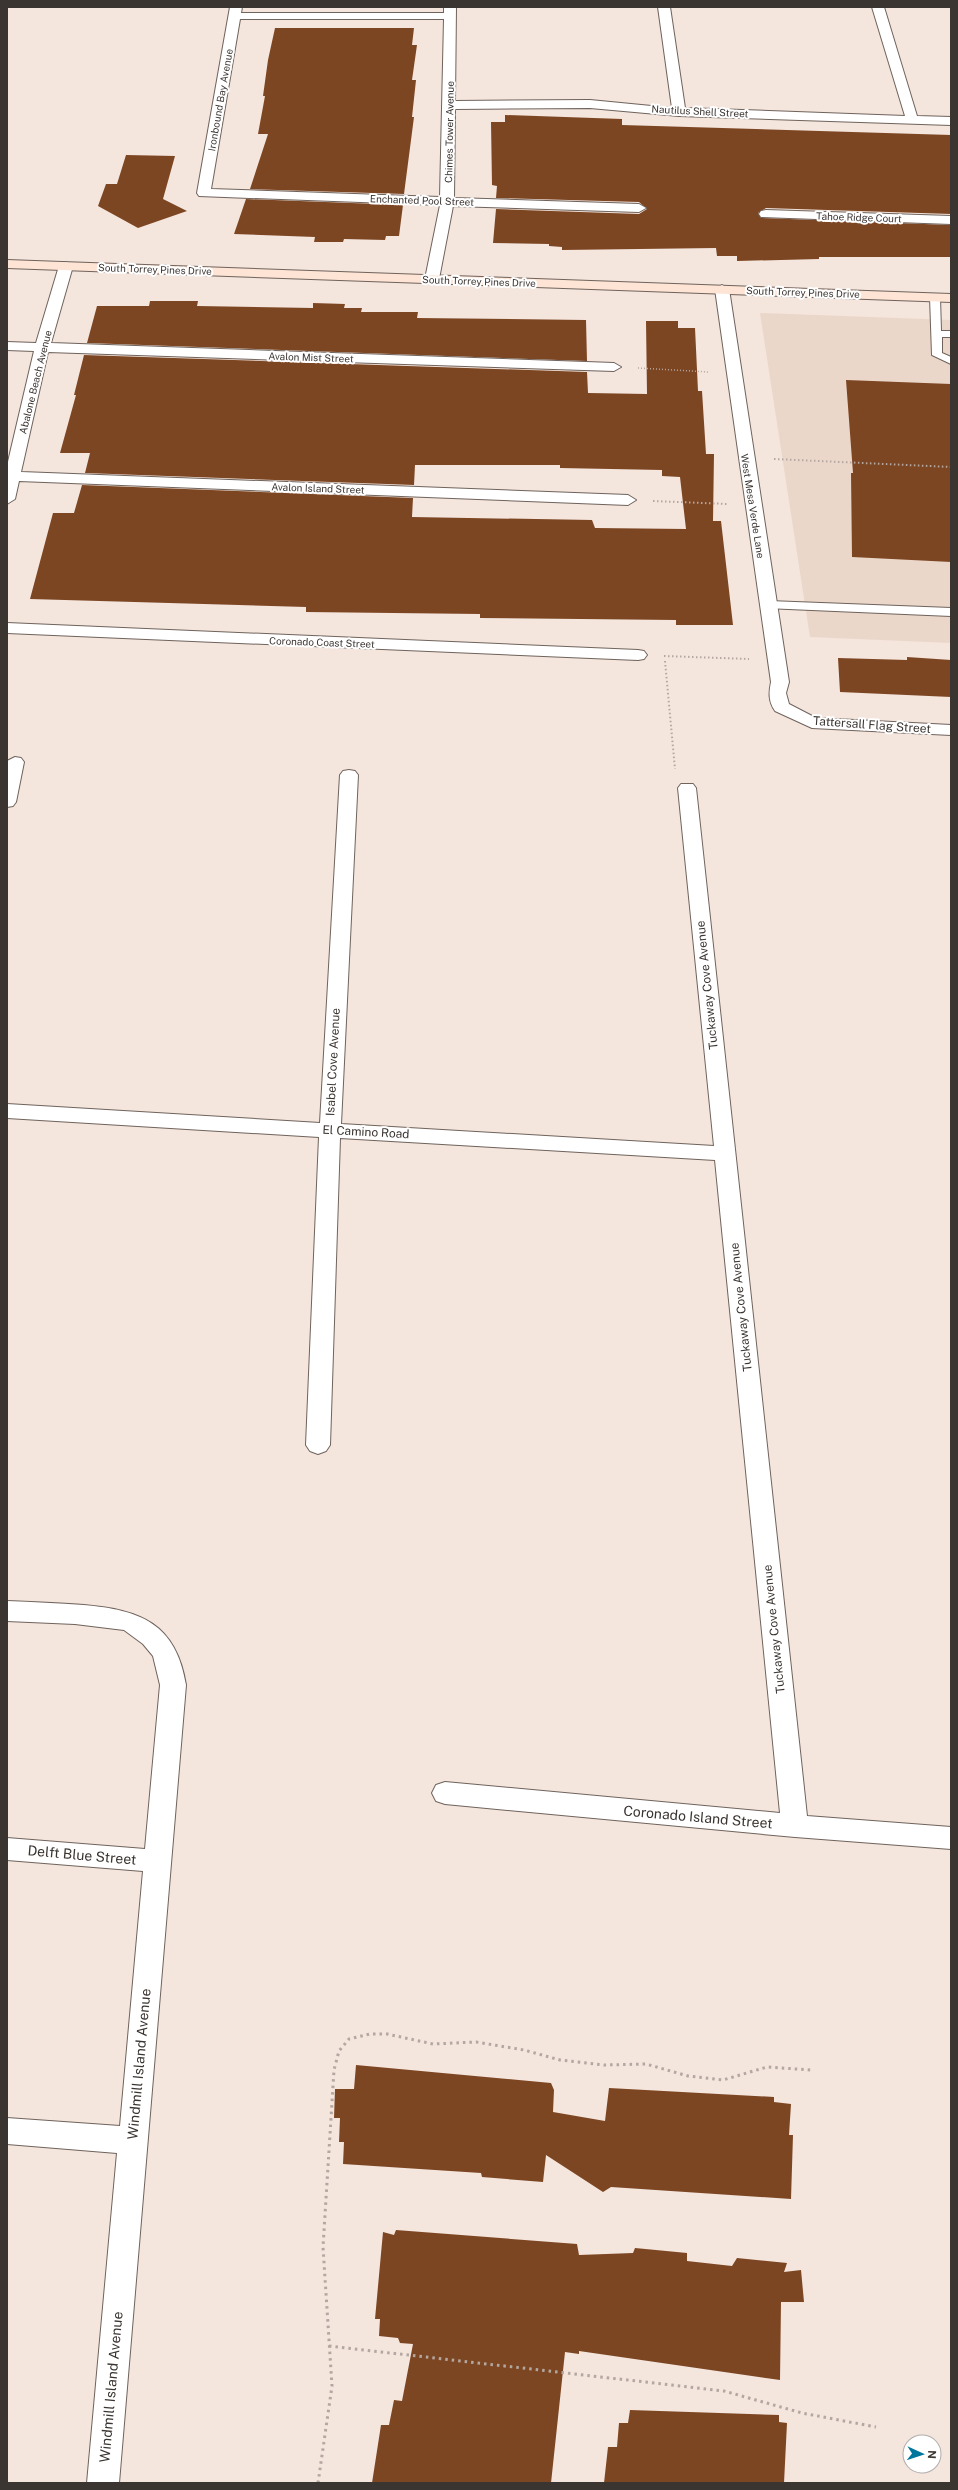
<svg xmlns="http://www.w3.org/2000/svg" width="958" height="2490" font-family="'Public Sans',sans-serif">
<rect width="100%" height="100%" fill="#f4e5dd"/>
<path fill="#ebd7ca" d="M760 313 951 320V643L810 637Z"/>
<g fill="#7d4623">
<path d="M275 28H414L412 45H417L412 80H416L412 117H414L404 194 250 189 268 134H258L265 96H263L268 60Z"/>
<path d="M505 115 622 119V125L951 135V214L766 208 758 213 761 218 951 225V257H819V259L737 261V256H717L716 248 562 250V247L549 246V244L493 243 496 209 639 214 647 209 639 202 496 198 497 186 492 185 491 122H505Z"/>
<path d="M126 155 175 156 163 199 187 211 138 228 98 206 106 184H117Z"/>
<path d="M246 199 403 205 399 236H386L385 240 344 239 343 242H314L315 237 234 234Z"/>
<path d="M150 301H198L197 306 313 308V303L345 304 344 308H362L361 312H418L417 318 586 320 587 361 87 343 97 306H149Z"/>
<path d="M646 321H678V328H695L698 391H702L706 454H714L713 521H721L733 625H676V620L480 618V614L306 612V607L30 599 53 513H74L82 485 413 498 412 517 592 520 595 528 686 529 680 477 662 476V470L560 468V465H415L414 485 85 473 90 453H60L76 395H74L84 355 587 372 588 393 647 394Z"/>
<path d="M846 380 951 384V562L852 557 851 473H853Z"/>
<path d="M907 657 951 660V697L840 692 838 658 907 660Z"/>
<path d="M356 2065 551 2083 554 2090 553 2112 605 2121 609 2088 774 2097V2102L791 2104 789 2135H793L791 2199 611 2187 603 2192 546 2155 543 2182 482 2177 481 2173 343 2164 344 2142H339L340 2118H334L335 2089H354Z"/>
<path d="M396 2230 577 2244 579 2255 633 2253 635 2248 687 2253V2261L732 2266 737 2258 787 2263 784 2272 801 2270 804 2302H781L780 2380 579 2351V2354L565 2352 551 2483H372L381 2425H389L394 2400 402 2401 413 2344 400 2343 398 2338 379 2336 380 2319H375L383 2232 394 2235Z"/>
<path d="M630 2410 779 2415V2422L787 2423 784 2483H604L608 2447H617L619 2423H628Z"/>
</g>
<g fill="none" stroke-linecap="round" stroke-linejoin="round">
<g stroke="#6f635c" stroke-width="2">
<g id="lane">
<path d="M935 294 940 297 941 331H951V337H942V353L951 357V364L932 355 930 297Z"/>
<path d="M769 601 951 608V616L765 608 763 605Z"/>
</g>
</g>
<g stroke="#6f635c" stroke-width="2">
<g id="street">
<path d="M230 7H242L241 13H444V7H456L455 101 590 100 672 108 658 7H670L685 108 905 116 872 7H884L917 116 951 117V125L679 116 590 108 455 109 454 198 639 204 646 208 639 212 453 206 439 279 432 283 425 279 440 205 199 196 197 193ZM240 19H444L440 197 211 189Z"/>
<path d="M766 210 951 216V224L761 217 759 214 761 211Z"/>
<path d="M66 262 73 266 51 343 614 363 621 367 614 371 48 352 21 472 628 495 636 500 628 505 19 481 15 499 7 504V466L34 351 7 350V342L36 343 59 266Z"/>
<path d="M722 285 729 289 789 682 786 693 789 704 816 718 951 725V735L812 728 775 711C768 701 769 692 771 682L715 289Z"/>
<path d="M7 623 638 650 644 651 647 655 644 659 638 660 7 633Z"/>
<path d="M15 757 21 758 24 762 16 802 13 806 7 807V761Z"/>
<path d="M349 770 355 771 358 775 341 1124 714 1146 678 788 681 784H693L696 788 807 1816 951 1827V1849L795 1837 445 1804 436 1801 432 1793 436 1785 445 1782 780 1813 715 1160 340 1138 330 1445 326 1451 318 1454 310 1451 306 1445 319 1137 7 1118V1104L320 1123 340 775 343 771Z"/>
<path d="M7 1601C33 1602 58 1603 84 1605 140 1610 176 1623 186 1685L119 2483H87L117 2153 7 2144V2118L120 2126 143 1871 7 1860V1838L145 1849 160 1685 153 1656 143 1644 124 1630 75 1624 7 1621Z"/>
</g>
</g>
<g stroke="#6f635c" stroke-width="2">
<path id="secondary" d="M7 260 951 294V302L7 268Z"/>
</g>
<path stroke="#b3a7a1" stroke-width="1.5" stroke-dasharray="1 2" stroke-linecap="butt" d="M638 368 709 372"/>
<g stroke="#b3a7a1" stroke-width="2" stroke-dasharray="1.5 2.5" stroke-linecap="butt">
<path d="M774 459 951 467"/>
<path d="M653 501 728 504"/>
<path d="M664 656 749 659"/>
<path d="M665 661 675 769"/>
</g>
<g stroke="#b3a7a1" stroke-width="3" stroke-dasharray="2.5 4" stroke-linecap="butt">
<path d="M329 2346 724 2391 802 2413 876 2427"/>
<path d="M318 2483 332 2386 323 2247 334 2070 339 2051 349 2039 370 2034H387L433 2044 476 2042 524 2050 560 2060 604 2065 646 2064 688 2076 723 2080 767 2067 811 2070"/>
</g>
<use href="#lane" fill="#fff" fill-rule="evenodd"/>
<use href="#street" fill="#fff" fill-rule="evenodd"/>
<use href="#secondary" fill="#fee4d4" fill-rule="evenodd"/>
</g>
<g text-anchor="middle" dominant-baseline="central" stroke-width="4" stroke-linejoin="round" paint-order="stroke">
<g font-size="10" fill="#3b3532" stroke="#fff">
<text transform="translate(220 100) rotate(-80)">Ironbound Bay Avenue</text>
<text transform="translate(700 111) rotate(3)">Nautilus Shell Street</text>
<text transform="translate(449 132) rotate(-89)">Chimes Tower Avenue</text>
<text transform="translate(422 200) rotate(2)">Enchanted Pool Street</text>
<text transform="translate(859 217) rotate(2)">Tahoe Ridge Court</text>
<text transform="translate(155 269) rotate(2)">South Torrey Pines Drive</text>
<text transform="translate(479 281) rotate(2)">South Torrey Pines Drive</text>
<text transform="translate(803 292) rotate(2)">South Torrey Pines Drive</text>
<text transform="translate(311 357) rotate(2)">Avalon Mist Street</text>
<text transform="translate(35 382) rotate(-76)">Abalone Beach Avenue</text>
<text transform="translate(318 488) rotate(2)">Avalon Island Street</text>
<text transform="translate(753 506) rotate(81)">West Mesa Verde Lane</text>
<text transform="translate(322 642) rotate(2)">Coronado Coast Street</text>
</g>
<g font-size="12" fill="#3b3532" stroke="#fff">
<text transform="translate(872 725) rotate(4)">Tattersall Flag Street</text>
<text transform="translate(707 985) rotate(-96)">Tuckaway Cove Avenue</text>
<text transform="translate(333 1062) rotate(-87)">Isabel Cove Avenue</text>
<text transform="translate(366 1132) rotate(3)">El Camino Road</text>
<text transform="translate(741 1307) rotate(-96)">Tuckaway Cove Avenue</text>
<text transform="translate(774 1629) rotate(-96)">Tuckaway Cove Avenue</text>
</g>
<g font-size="14" fill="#3b3532" stroke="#fff">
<text transform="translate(698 1817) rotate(5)">Coronado Island Street</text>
<text transform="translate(82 1855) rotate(5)">Delft Blue Street</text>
<text transform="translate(139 2064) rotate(-85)">Windmill Island Avenue</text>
<text transform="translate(111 2387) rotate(-85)">Windmill Island Avenue</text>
</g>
</g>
<rect width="958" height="2490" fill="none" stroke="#3b3532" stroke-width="16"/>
<g transform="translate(922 2454) rotate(93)"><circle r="19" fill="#ffffff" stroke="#b1aead"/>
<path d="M0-3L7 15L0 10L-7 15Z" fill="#00769f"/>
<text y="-6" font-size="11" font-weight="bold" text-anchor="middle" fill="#3b3532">N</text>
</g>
</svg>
